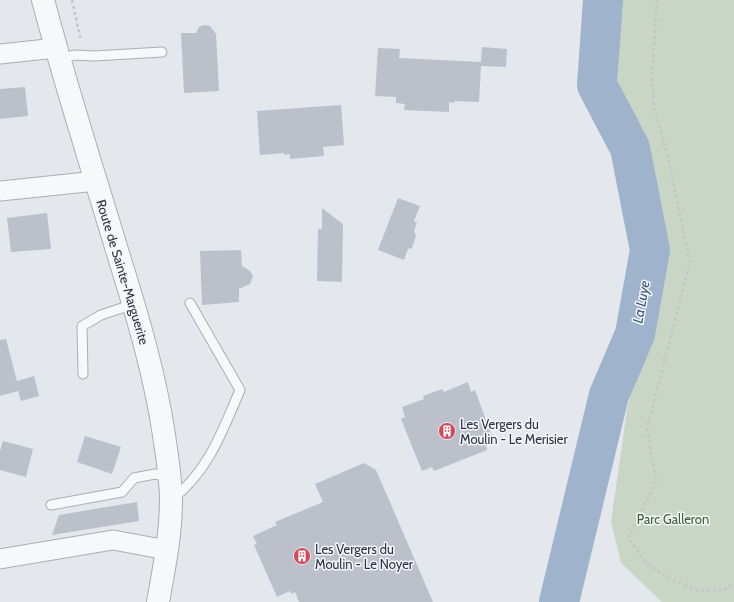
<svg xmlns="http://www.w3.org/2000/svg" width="734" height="602" font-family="Cabin,sans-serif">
<rect width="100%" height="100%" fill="#e4e7ec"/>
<path fill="#c9d6c5" d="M621 0H734V602H662L621 563 611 522 627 410 662 259 643 160 617 98Z"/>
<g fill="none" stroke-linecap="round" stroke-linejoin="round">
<path stroke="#9fb4cc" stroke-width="40" d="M559 602 609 395 635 334 650 250 630 148 597 85 603 0"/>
</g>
<g fill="#bbc0ca">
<path d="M204 25 210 26 216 34 219 91 184 93 181 33H196L199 27Z"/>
<path d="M482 47 507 49 506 67 481 66 479 102 454 101V103L449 102V112L404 110 405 104 396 103V97L375 96 378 48 400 49 399 58 481 62Z"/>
<path d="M25 87 28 116 0 119V89Z"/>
<path d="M341 105 344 145 323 147 324 156 290 159V154L284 155V153L260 155 257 111Z"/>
<path d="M398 198 420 206 414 221 417 222 414 231 416 236 412 248 408 249 404 260 378 250Z"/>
<path d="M322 208 343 224 342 282 317 281 318 229H322Z"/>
<path d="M47 213 51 249 11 252 7 218Z"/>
<path d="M241 250 242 266 250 271 253 276 250 284 239 289V302L202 305 200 251Z"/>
<path d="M6 339 17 381 34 376 39 396 21 401 18 391 0 396V340Z"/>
<path d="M468 382 471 392 475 390 494 442 486 446 487 450 434 471 432 467 422 471 401 419 405 417 402 407 424 399 423 396 442 389 444 392Z"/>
<path d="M85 436 121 447 112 474 77 462Z"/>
<path d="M3 441 33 449 26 477 0 470V451Z"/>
<path d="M364 463 376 470 433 602H299L295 592 291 594 290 591 277 597 254 545 257 544 253 536 277 525 275 522 323 502 315 484Z"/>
<path d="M137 502 139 521 52 535 59 515Z"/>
</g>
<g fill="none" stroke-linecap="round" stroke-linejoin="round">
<g stroke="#a9aeb7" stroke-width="11">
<g id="service">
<path d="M59 60 74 55 94 56 162 52"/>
<path d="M83 374 82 326 101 315 134 304"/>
<path d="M172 499C208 472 223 430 240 390L190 303"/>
<path d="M51 505 122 492 134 478 155 474 169 477"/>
</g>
</g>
<g stroke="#a9aeb7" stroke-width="21">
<g id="minor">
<path d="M0 54 56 48"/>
<path d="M0 191 96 181"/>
<path d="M0 559 113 540 167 550"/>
</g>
</g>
<g stroke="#a9aeb7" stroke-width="24">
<path id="tertiary" d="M43 0C66 87 94 174 120 260 138 318 155 375 164 435 167 456 171 479 171 500 171 535 164 568 158 602"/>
</g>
<g stroke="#c2c5cb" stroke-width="2.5" stroke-dasharray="3 3" stroke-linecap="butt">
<path d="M72 0 81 41"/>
<path d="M657 0 652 75 654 107 667 153 690 262 647 428 656 482 628 538 648 565 671 579 699 591 724 590 734 582"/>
</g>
<use href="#service" stroke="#f7f8fa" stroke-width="9"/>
<use href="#minor" stroke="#f7f8fa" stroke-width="19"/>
<use href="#tertiary" stroke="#f7f8fa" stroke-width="22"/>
</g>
<defs>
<g id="building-disc" transform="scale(0.9)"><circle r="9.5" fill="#d1495b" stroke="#f4f6f9"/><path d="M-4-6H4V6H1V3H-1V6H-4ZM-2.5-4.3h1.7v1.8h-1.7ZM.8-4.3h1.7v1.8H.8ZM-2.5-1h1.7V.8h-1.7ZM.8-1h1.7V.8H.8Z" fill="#fff"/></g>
</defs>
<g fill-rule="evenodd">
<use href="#building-disc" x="447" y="431"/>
<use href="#building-disc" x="302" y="556"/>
</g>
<g text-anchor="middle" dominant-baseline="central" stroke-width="3" stroke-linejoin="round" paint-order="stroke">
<g font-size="13" fill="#2b3445" stroke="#f4f6f9">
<text transform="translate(123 272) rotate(73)">Route de Sainte-Marguerite</text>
</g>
<g font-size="13" fill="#2b3445" stroke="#f4f6f9" text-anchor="start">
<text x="460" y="424">Les Vergers du<tspan x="460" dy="15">Moulin - Le Merisier</tspan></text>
<text x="315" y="549">Les Vergers du<tspan x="315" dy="15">Moulin - Le Noyer</tspan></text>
</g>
<g font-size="13" fill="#3f6138" stroke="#f4f6f9">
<text x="673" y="519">Parc Galleron</text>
</g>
<g font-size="14" font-style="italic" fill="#34527a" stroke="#f4f6f9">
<text transform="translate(641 302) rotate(-80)">La Luye</text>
</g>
</g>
</svg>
